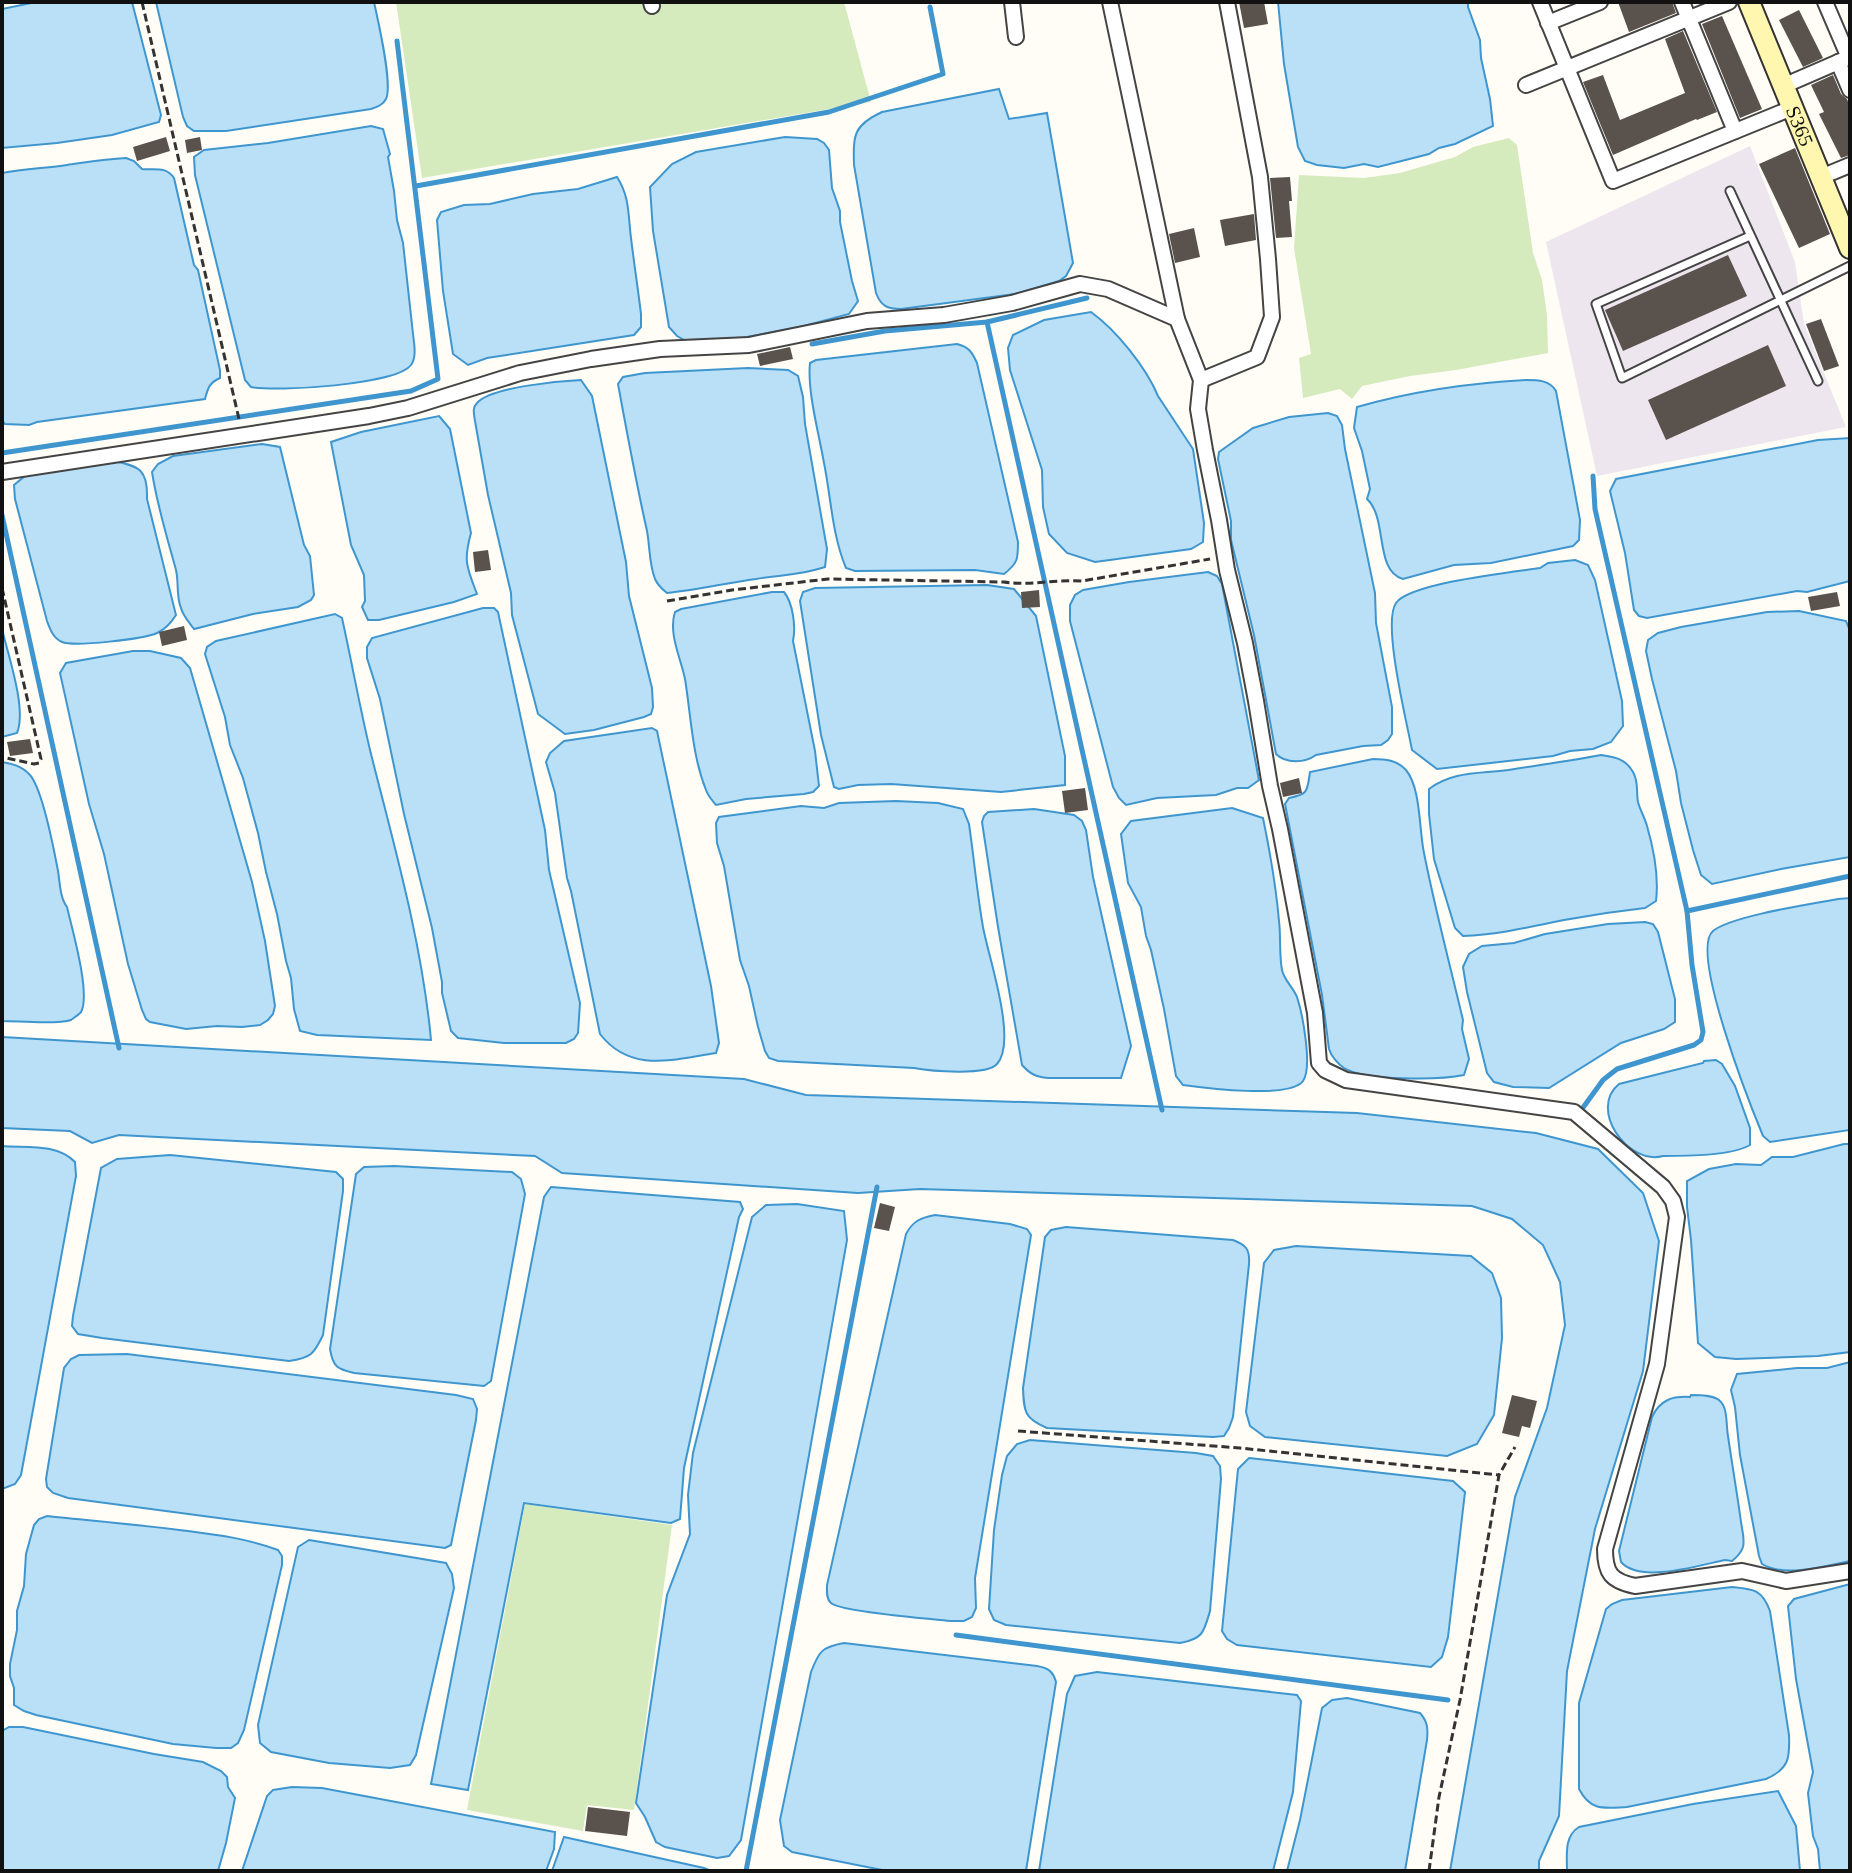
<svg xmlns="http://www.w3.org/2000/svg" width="1852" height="1873" font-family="Georgia,serif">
<rect width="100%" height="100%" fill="#fffdf5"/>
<path fill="#eee6ef" d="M1750 146 1795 262 1804 324 1846 427 1597 476 1546 242Z"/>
<g fill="#d5ebbd">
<path d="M396 2H844L871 102 422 178Z"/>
<path d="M1509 138 1517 145 1533 253 1542 280 1547 315 1548 353 1456 370 1410 376 1362 386 1352 399 1340 389 1303 398 1299 358 1311 354 1294 248 1299 175 1364 178 1400 173 1455 157 1473 147Z"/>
<path d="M525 1504 672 1525 634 1810 587 1805 583 1831 467 1810Z"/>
</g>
<g fill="#b9e0f7" stroke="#3f96cf" stroke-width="2">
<path d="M36 2H132L161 115 159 122 112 135 57 143 2 148V9Z"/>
<path d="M156 2H374C378 21 393 84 386 99 383 105 377 107 371 109L226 131H194L187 126 183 117Z"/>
<path d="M1278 2H1468V7L1480 40 1481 58 1490 99 1493 126 1455 144 1439 148 1429 154 1378 167 1364 164 1344 168 1317 165 1305 161 1298 147 1284 64Z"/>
<path d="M999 89 1009 119 1047 113 1073 263 1066 276 1059 281 1015 294 901 309C887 309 881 306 876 293L854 165C853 134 854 125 882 112Z"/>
<path d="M371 126 383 129 390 154 388 157 394 191 397 220 403 243 413 334C414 343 417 357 411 365 396 385 276 392 251 387L245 380 195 175 194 157 204 150 268 143Z"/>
<path d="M785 137 817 139 824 143 829 150 832 188 840 211V222L852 281 858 301 849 314 804 326 731 340 686 341 677 336 669 327 653 231 650 187 672 164 696 152Z"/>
<path d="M126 158 134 161 142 169C155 170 166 166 174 178L194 265 198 270 220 370V378C209 383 208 388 205 399L37 422 29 425 5 424 2 420V173C24 169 46 168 67 165 88 162 105 159 126 158Z"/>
<path d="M617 177C630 197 628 215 631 238 634 263 638 289 641 314V327L634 335 487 358 468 365 453 354 443 291 437 220 441 212 464 205 490 204 533 194 578 189Z"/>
<path d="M1091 312C1116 330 1146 367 1158 396L1193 449 1204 523 1203 542 1191 549 1095 562 1067 553 1049 534 1043 507 1042 470 1010 370 1008 348 1013 335 1044 320Z"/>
<path d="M957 344C969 347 972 352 977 363L1018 542C1018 559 1018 563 1004 574L975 570 855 571 846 568C832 535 831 497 824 463 819 434 807 391 810 363L816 360Z"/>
<path d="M748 368 788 370 798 376 803 397 805 424 827 549 825 567C802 575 780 575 756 579 726 583 697 590 667 593 662 589 658 586 655 579 649 564 650 547 647 531 636 482 627 433 618 384L623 377 645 373Z"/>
<path d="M581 380 592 396 626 562 629 596 652 688 653 707 651 714 644 717 594 730 565 734 538 714 512 615 511 593 488 495 475 421C474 414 472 408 477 403 491 387 559 381 581 380Z"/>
<path d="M1526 380C1537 380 1550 380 1556 391L1580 520 1579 540 1573 546 1491 563 1454 565 1403 579C1374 571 1388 518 1367 499L1370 489 1362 451 1354 428 1357 407C1413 391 1469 383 1526 380Z"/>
<path d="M1328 413 1337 416 1342 425 1345 449 1375 593 1376 623 1392 707V734L1388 740 1381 745 1363 746 1316 755C1305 763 1286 764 1276 754L1254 635 1231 540V521L1218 459 1219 452 1253 428 1289 417Z"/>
<path d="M439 416 450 429 471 533C463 561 467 568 477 594L454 602 379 620H368L362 607 365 601 364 575 351 545 331 442 361 432Z"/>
<path d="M1850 438V581L1807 592 1797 591 1647 618 1639 616 1634 610 1625 553 1610 491 1616 479 1818 440Z"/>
<path d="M262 444 280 447 304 545 310 556 314 595 311 600 298 607 253 614 194 629C189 622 183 616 181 608 176 596 179 583 176 570 167 537 157 505 152 472L158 464 173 456Z"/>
<path d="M113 461C140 466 148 470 147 499L176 615C171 623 166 629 157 633 144 639 75 647 62 642 53 638 50 629 47 621L15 499 14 485 25 476Z"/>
<path d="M1575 560 1588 565 1595 580 1622 701 1623 726 1611 742 1593 749 1570 751 1553 756 1437 769 1412 750C1407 723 1382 623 1396 603 1410 583 1513 572 1540 568L1548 563Z"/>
<path d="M1208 572 1217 576 1222 584 1259 780 1248 788H1237L1216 795 1157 798 1126 805 1119 798 1113 787 1070 621V605L1075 595 1083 590 1129 582Z"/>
<path d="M987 585 1014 589 1036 616 1065 756V785L1001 792 891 784 858 785 839 789 834 787 821 735 800 601 803 592 815 588Z"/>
<path d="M772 592H784C793 603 796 627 793 641L815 751 819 786 813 792 804 794 746 799 716 805C712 800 708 796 706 790 692 755 691 716 685 679 681 659 668 633 675 612L681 609Z"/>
<path d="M483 608H494L498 612 545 830 549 870 580 1003 578 1033 574 1039 566 1043H504L458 1038 451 1031 442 993V982L432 928 404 814 380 699 367 658V647L372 638Z"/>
<path d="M1799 611 1846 621 1850 631V857L1781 869 1712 884 1701 875 1693 850 1681 803 1676 771 1652 679 1646 651 1648 640 1658 633 1681 627 1767 612Z"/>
<path d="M335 614 342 618C352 663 360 709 371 754 395 849 422 943 431 1040L317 1035 300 1031 294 1009 291 978 286 961 277 914 266 872 258 833 243 778 230 745 225 717 205 654 207 647 216 641Z"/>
<path d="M2 629C8 655 27 709 17 733L2 737Z"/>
<path d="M133 651H150L181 658 190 668 252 882 265 941 275 1006 273 1014 268 1020 260 1025 242 1027 217 1026 186 1029 150 1022 146 1019 142 1010 128 964 104 854 89 804 60 673 66 663Z"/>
<path d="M652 728 657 731 711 986 719 1043 716 1053C674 1059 631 1074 600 1034L571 891 567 878 555 793 546 762 550 753 564 741Z"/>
<path d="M1601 755C1615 757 1626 759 1633 772 1639 782 1636 792 1638 802 1640 810 1645 818 1647 826 1654 850 1659 876 1656 901L1645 908C1618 911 1591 915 1564 920 1530 927 1497 935 1463 936L1455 928 1434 859 1429 814V789C1453 771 1479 774 1508 770 1539 765 1570 761 1601 755Z"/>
<path d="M1373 759C1385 759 1397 760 1406 770 1421 788 1419 830 1424 853 1435 909 1450 965 1463 1020L1462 1029 1469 1059 1464 1075C1440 1080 1366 1081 1344 1068 1338 1064 1331 1056 1329 1049L1322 995 1285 804 1289 798C1309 794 1307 791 1310 772Z"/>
<path d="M2 762C13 764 22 766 30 775 43 790 54 850 58 871 60 883 60 898 67 907 72 929 91 994 81 1012 80 1014 72 1019 71 1020 57 1025 18 1021 2 1021Z"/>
<path d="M896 801 938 803 963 809 969 824C974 858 977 893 983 927 988 956 1018 1041 997 1064 987 1076 930 1071 914 1068L778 1061 769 1058 765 1051 758 1027 749 986 740 960 724 866 717 843 716 823 719 817 801 806 824 808 839 803Z"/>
<path d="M1232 808 1263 818C1270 852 1276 886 1279 921 1281 937 1279 954 1282 970 1284 980 1293 987 1297 997 1302 1012 1313 1067 1303 1081 1290 1099 1205 1088 1183 1085L1176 1076 1164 1009 1151 950 1146 936 1141 907 1128 883 1121 834 1131 821Z"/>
<path d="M1034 809 1074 815 1082 821 1086 830 1093 877 1131 1046 1121 1078H1048C1036 1077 1030 1074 1022 1065L998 927 982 822 984 816 988 812Z"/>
<path d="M1850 898V1130L1770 1142 1763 1136C1751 1107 1689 951 1713 931 1731 916 1811 904 1838 899Z"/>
<path d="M1645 922 1653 924 1658 932 1675 999V1022L1664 1029 1621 1043 1549 1088 1513 1087 1494 1082 1487 1073 1467 992 1463 967 1469 954 1482 946 1514 943 1545 934 1608 924Z"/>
<path d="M2 1037 744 1079 806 1095 1357 1113 1536 1133 1598 1149 1643 1193 1659 1241 1643 1371 1595 1529 1567 1671 1559 1816 1539 1861V1871H1450L1515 1497 1547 1408 1565 1325 1560 1282 1543 1245 1512 1219 1472 1206 920 1189 858 1193 562 1173 535 1156 119 1135 92 1143 70 1131 2 1128Z"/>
<path d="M1716 1060 1722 1064 1735 1086 1750 1128V1145C1731 1156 1686 1156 1663 1156 1628 1166 1588 1109 1619 1084L1703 1063 1704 1061Z"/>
<path d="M1844 1144H1850V1352L1818 1356 1736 1359 1715 1357 1698 1343 1691 1240 1687 1207V1181L1709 1169 1736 1164 1761 1165 1772 1157H1793Z"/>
<path d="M2 1146C27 1148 57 1143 75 1162L76 1176 21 1475 15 1484 2 1489Z"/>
<path d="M170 1155 336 1172 343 1179V1191L323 1335C314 1354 311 1358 289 1361L102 1338 78 1334 72 1326 73 1316 101 1168 117 1159Z"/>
<path d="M394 1166 512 1172 521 1179 525 1194 491 1381 484 1386 354 1373C337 1369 333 1367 330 1349L356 1174 364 1167Z"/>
<path d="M551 1187 740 1202 743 1209 739 1217 684 1468 680 1519 671 1523 524 1503 468 1790 431 1784 544 1197Z"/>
<path d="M797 1204 844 1211 847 1240 741 1840 729 1856 717 1858 665 1847 656 1842 645 1817 636 1803 667 1595 690 1534 688 1495 693 1453 752 1217 766 1205Z"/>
<path d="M935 1215 1010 1224 1027 1229 1031 1235 975 1578 976 1608 972 1617 964 1621H951C931 1619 841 1612 831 1603 826 1599 827 1591 827 1585L906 1234C913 1221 920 1218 935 1215Z"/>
<path d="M1066 1227 1233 1240C1246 1245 1250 1249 1249 1264L1233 1417 1229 1428 1224 1436 1213 1437 1047 1428C1024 1418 1024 1412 1023 1388L1045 1237 1051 1230Z"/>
<path d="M1296 1246 1471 1256 1492 1273 1501 1298 1502 1338 1494 1415 1477 1444 1447 1456 1265 1437 1250 1426 1246 1412 1264 1263 1274 1250Z"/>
<path d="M127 1354 456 1395 473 1399 477 1409 476 1420 451 1545 445 1548 68 1498 53 1493 47 1487 46 1479 64 1368 71 1359 79 1355Z"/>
<path d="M1850 1362V1561C1825 1566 1785 1578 1762 1564L1759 1556 1740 1455 1735 1407 1731 1390 1737 1374 1797 1368H1827Z"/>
<path d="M1691 1395C1700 1395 1714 1395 1720 1401 1728 1408 1726 1426 1728 1436 1732 1464 1737 1493 1741 1522 1742 1530 1745 1539 1743 1547 1741 1553 1737 1557 1732 1561L1725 1560C1700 1565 1640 1584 1621 1562L1619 1551 1652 1417C1660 1400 1672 1396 1690 1397Z"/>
<path d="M1030 1440 1196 1453 1213 1456 1220 1466 1221 1479 1210 1611C1204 1632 1203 1639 1180 1643L1006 1625 994 1620 989 1609 994 1530 1002 1475 1007 1456 1017 1444Z"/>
<path d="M1249 1458 1453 1481 1465 1492 1448 1637 1442 1657 1431 1667 1237 1645 1227 1639 1222 1631 1238 1469Z"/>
<path d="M47 1516C94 1521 141 1525 188 1531 219 1535 249 1539 278 1550L282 1556V1565L244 1730 238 1743 231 1748H216L173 1744 36 1715 24 1711 14 1705V1688L10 1676V1664L17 1630V1611L24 1586 26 1554 34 1525 39 1519Z"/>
<path d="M309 1540 446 1563 452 1574 454 1588 416 1755 410 1765 390 1768 329 1763 271 1752 260 1743 258 1725 298 1547Z"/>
<path d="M1850 1584V1871H1820L1818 1849 1813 1836 1808 1793 1813 1772 1796 1679 1788 1606 1794 1599Z"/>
<path d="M1732 1587C1753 1589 1762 1589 1770 1611L1789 1735C1790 1758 1789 1769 1766 1779L1627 1807C1605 1808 1591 1812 1579 1789V1703L1606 1609 1612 1604 1622 1600Z"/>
<path d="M844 1643 1037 1666C1048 1668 1053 1671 1056 1682L1026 1871H887L792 1852 784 1846 780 1820 811 1672C819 1651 822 1647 844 1643Z"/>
<path d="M1097 1672 1297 1695 1301 1701 1293 1792 1273 1871H1039L1067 1694 1075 1676Z"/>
<path d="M1347 1698 1420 1713C1428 1722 1428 1729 1427 1740L1405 1871H1287L1300 1820 1322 1708 1332 1700Z"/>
<path d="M9 1727H23L154 1754 203 1762 221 1771 227 1777 228 1787 235 1798 226 1843 218 1871H2V1731Z"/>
<path d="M292 1787 322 1788 555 1832 554 1849 546 1871H242L267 1796 273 1790Z"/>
<path d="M1778 1791 1796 1826 1800 1871H1567C1567 1855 1564 1836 1579 1827L1693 1804Z"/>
<path d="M564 1837 704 1868 711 1871H552Z"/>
</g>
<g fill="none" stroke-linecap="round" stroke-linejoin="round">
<g stroke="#3f96cf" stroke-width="5">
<path d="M416 186 829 112 943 74 930 7"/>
<path d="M987 322 1162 1110"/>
<path d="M812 344 885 331 987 322 1087 298"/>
<path d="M2 453 411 391 438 379 397 41"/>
<path d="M1593 476 1595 509 1687 911"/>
<path d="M2 515 119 1048"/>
<path d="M1582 1109 1603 1080 1617 1069 1694 1045 1701 1040 1703 1032 1692 965 1687 911 1850 876"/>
<path d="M956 1635 1448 1700"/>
<path d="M746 1871 877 1187"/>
</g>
</g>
<g fill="#5a524d">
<path d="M1239 2H1264L1268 24 1244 28Z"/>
<path d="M1618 2H1672L1676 13 1629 32Z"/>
<path d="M1799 10 1823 58 1803 67 1779 20Z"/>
<path d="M1722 16 1762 109 1740 118 1702 24Z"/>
<path d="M1683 31 1717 112 1697 120 1696 119 1613 155 1583 82 1603 75 1620 120 1685 93 1665 39Z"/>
<path d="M1833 75 1841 94 1847 99 1850 107V155L1841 158 1819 114 1824 112 1811 85Z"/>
<path d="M166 137 170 151 137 161 133 147Z"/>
<path d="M200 137 202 150 187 153 185 140Z"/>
<path d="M1795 148 1830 234 1799 248 1759 164Z"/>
<path d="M1290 177 1292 201H1289L1292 237 1276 238 1270 178Z"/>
<path d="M1254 214 1256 240 1225 246 1220 220Z"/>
<path d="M1194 228 1200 257 1175 263 1169 234Z"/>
<path d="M1728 255 1747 296 1623 351 1605 310Z"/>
<path d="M1821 319 1839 366 1824 371 1806 324Z"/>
<path d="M1768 345 1786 386 1666 440 1648 400Z"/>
<path d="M790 347 793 359 760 366 757 354Z"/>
<path d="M488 550 491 570 475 572 473 552Z"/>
<path d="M1039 590 1040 607 1022 608 1021 592Z"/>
<path d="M1837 592 1840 606 1811 611 1808 597Z"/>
<path d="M184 626 187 640 162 646 159 632Z"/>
<path d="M30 739 33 753 10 756 7 742Z"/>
<path d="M1299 778 1302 793 1283 797 1280 783Z"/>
<path d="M1085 788 1088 810 1065 813 1062 791Z"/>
<path d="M880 1203 895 1207 889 1231 874 1228Z"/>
<path d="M1512 1395 1537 1401 1530 1428 1522 1426 1519 1437 1502 1433Z"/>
<path d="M588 1807 630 1812 627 1836 585 1831Z"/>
</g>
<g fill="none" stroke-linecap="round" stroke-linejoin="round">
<g stroke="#444" stroke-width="11">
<g id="lane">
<path d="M1730 191 1818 381"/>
<path d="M1750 236 1596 304 1622 378 1850 266"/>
</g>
</g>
<g stroke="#444" stroke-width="18">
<g id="street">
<path d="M651 2 652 6"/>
<path d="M1012 2 1016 37"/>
<path d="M1110 2 1177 319"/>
<path d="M1540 2 1613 181 1792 108"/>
<path d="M1682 2 1735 131"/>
<path d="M1825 2 1849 58"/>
<path d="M1548 23 1600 2"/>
<path d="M1838 62 1850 90"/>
<path d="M1526 85 1729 2"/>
<path d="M1783 86 1850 57"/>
<path d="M1821 177 1850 165"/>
<path d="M1201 380 1257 357 1272 317 1268 259 1260 177 1227 2"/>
<path d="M2 472 369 416 408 408 520 373 591 359 660 349 749 345 867 321 944 315 1012 303 1080 284 1108 289 1177 319 1201 380 1198 409 1205 450 1219 520 1227 570 1245 643 1256 701 1270 786 1280 829 1315 1013 1319 1063 1325 1070 1346 1080 1574 1112 1663 1187 1673 1201 1677 1217 1657 1364 1605 1549C1605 1573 1611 1581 1635 1586L1742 1571 1786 1581 1850 1571"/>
</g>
</g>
<g stroke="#333" stroke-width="24">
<g id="secondary">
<path id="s1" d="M1749 2 1850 248"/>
</g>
</g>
<g stroke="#333" stroke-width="3" stroke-dasharray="8 4" stroke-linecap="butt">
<path d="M142 2 239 419"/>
<path d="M2 588 41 759 39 763 34 764 2 757"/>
<path d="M667 601 732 590 828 579 1004 582C1030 586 1055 579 1082 581L1210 559"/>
<path d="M1018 1431 1240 1448 1499 1475"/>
<path d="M1429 1871 1439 1797 1460 1700 1499 1475 1515 1447"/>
</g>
<use href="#lane" stroke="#fff" stroke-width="7"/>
<use href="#street" stroke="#fff" stroke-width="14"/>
<use href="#secondary" stroke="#fff6b0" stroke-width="20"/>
</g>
<g text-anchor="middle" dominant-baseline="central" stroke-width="8" stroke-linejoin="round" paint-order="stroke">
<g font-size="20" fill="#111" stroke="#fff">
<text stroke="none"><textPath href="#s1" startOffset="134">S365</textPath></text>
</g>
</g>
<rect width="1852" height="1873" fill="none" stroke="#111111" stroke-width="8"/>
</svg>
